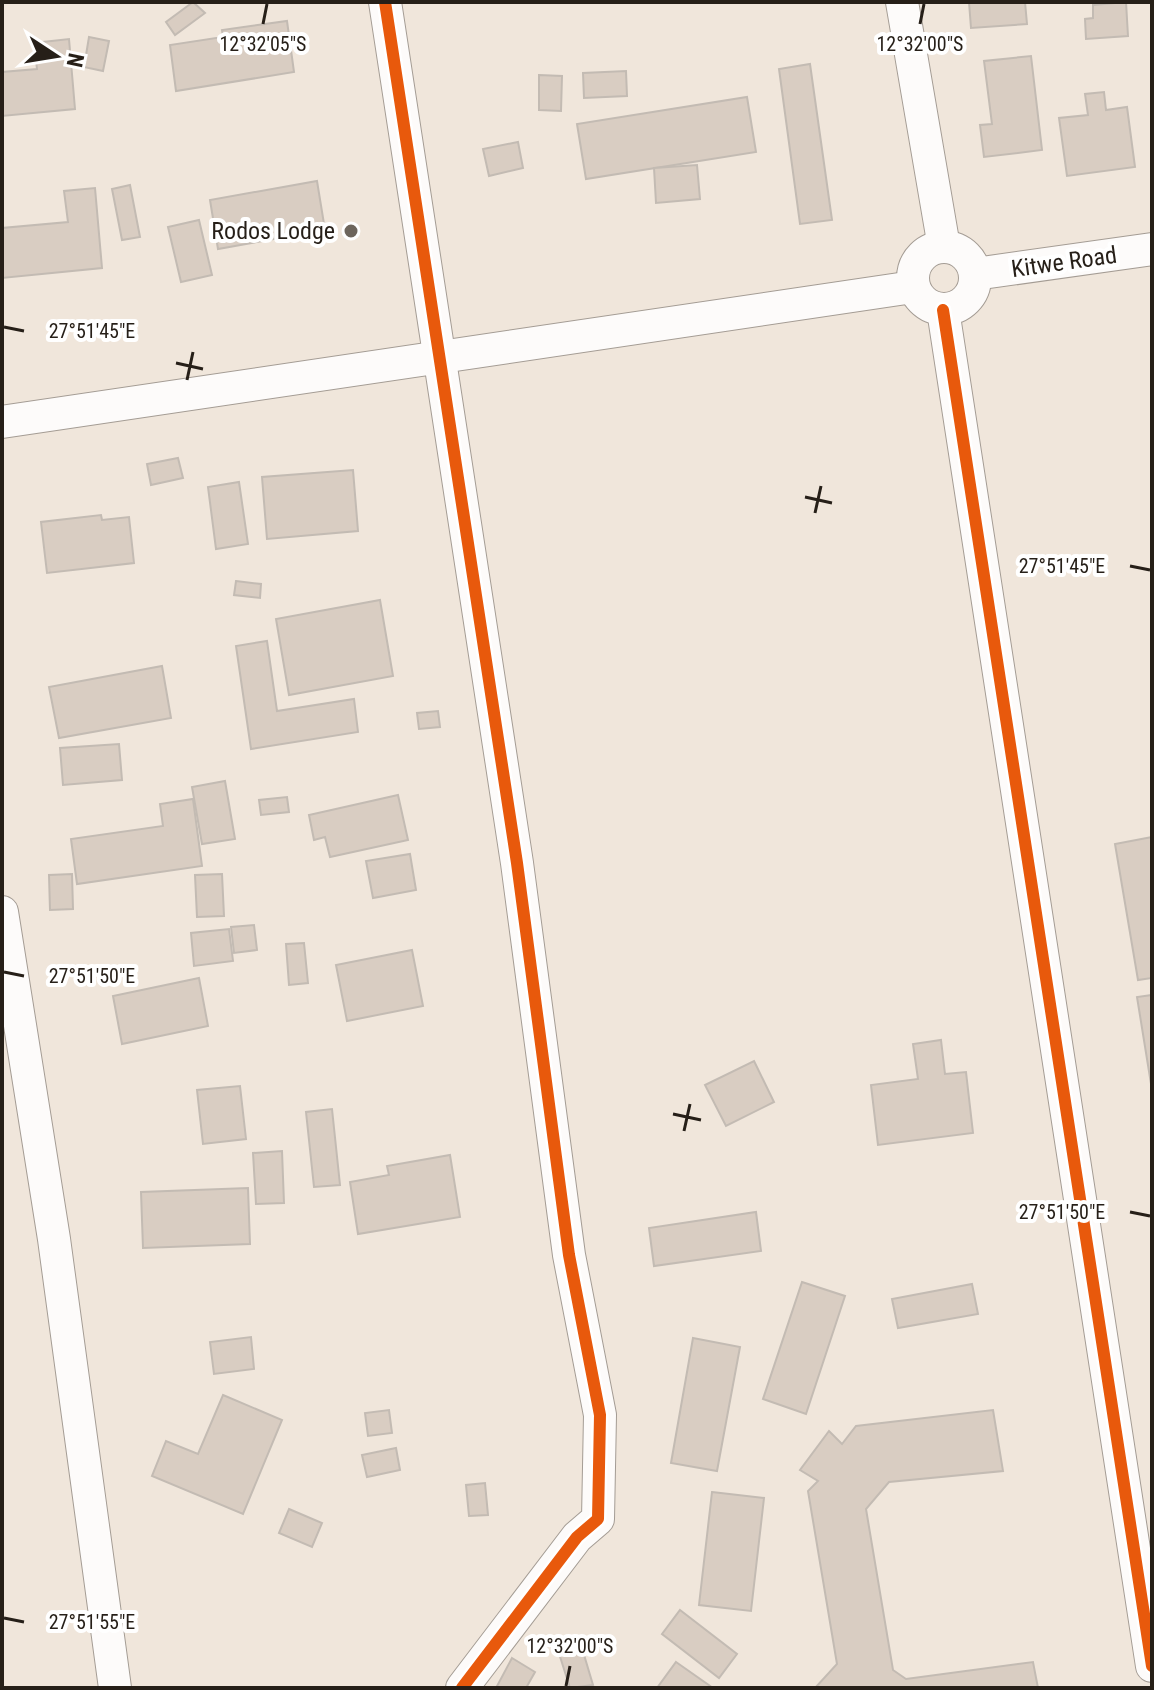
<svg xmlns="http://www.w3.org/2000/svg" width="1154" height="1690" font-family="'Roboto Condensed',sans-serif">
<rect width="100%" height="100%" fill="#f0e6db"/>
<g fill="#d9cdc2" stroke="#c3bbb3" stroke-width="2">
<path d="M193 2 205 13 175 35 166 22Z"/>
<path d="M969 2H1025L1027 24 971 28Z"/>
<path d="M1126 2 1128 36 1086 39 1085 19 1093 18V5Z"/>
<path d="M287 21 294 72 176 91 170 45 223 37 222 30Z"/>
<path d="M89 37 109 41 103 71 84 67Z"/>
<path d="M69 39 75 109 2 116V72L37 69 34 43Z"/>
<path d="M1031 56 1042 150 984 157 980 125 992 124 984 61Z"/>
<path d="M810 64 832 220 800 224 779 69Z"/>
<path d="M626 71 627 96 584 98 583 73Z"/>
<path d="M539 75 562 76 561 111 539 110Z"/>
<path d="M1104 92 1106 110 1127 107 1135 167 1067 176 1059 118 1088 115 1085 94Z"/>
<path d="M747 97 756 152 586 179 577 124Z"/>
<path d="M518 142 523 168 489 176 483 149Z"/>
<path d="M697 165 700 199 656 203 654 168Z"/>
<path d="M317 181 325 230 218 249 210 200Z"/>
<path d="M130 185 140 237 122 240 112 189Z"/>
<path d="M95 188 102 268 2 278V228L68 222 64 191Z"/>
<path d="M199 220 212 275 181 282 168 227Z"/>
<path d="M178 458 183 478 151 485 147 464Z"/>
<path d="M353 470 358 531 267 539 262 477Z"/>
<path d="M239 482 248 544 216 549 208 487Z"/>
<path d="M101 515 102 520 129 517 134 563 47 573 41 522Z"/>
<path d="M236 581 261 584 260 598 234 595Z"/>
<path d="M380 600 393 676 289 695 276 619Z"/>
<path d="M267 641 277 711 354 699 358 732 251 749 236 646Z"/>
<path d="M162 666 171 718 59 738 49 687Z"/>
<path d="M438 711 440 727 419 729 417 713Z"/>
<path d="M119 744 122 780 63 785 60 748Z"/>
<path d="M225 781 235 839 202 844 192 787Z"/>
<path d="M398 795 408 840 330 857 325 837 314 840 309 815Z"/>
<path d="M287 797 289 812 261 815 259 800Z"/>
<path d="M193 799 202 866 77 884 71 839 163 826 160 804Z"/>
<path d="M1152 837V978L1138 980 1115 844Z"/>
<path d="M410 854 416 890 373 898 366 861Z"/>
<path d="M72 874 73 909 50 910 49 875Z"/>
<path d="M222 874 224 916 197 917 195 875Z"/>
<path d="M254 925 257 950 234 953 231 927Z"/>
<path d="M229 929 233 961 194 966 191 933Z"/>
<path d="M304 943 308 983 289 985 286 944Z"/>
<path d="M412 950 423 1006 347 1021 336 965Z"/>
<path d="M199 978 208 1026 122 1044 113 996Z"/>
<path d="M1152 995V1090L1137 997Z"/>
<path d="M941 1040 945 1074 966 1072 973 1133 878 1145 871 1085 918 1079 913 1044Z"/>
<path d="M754 1061 774 1102 726 1126 705 1085Z"/>
<path d="M240 1086 246 1139 203 1144 197 1090Z"/>
<path d="M332 1109 340 1185 314 1187 306 1112Z"/>
<path d="M282 1151 284 1203 256 1204 253 1153Z"/>
<path d="M450 1155 460 1217 358 1234 350 1182 389 1175 387 1166Z"/>
<path d="M248 1188 250 1244 143 1248 141 1192Z"/>
<path d="M756 1212 761 1251 654 1266 649 1228Z"/>
<path d="M802 1282 845 1296 806 1414 763 1399Z"/>
<path d="M972 1284 978 1314 898 1328 892 1299Z"/>
<path d="M251 1337 254 1369 214 1374 210 1342Z"/>
<path d="M693 1338 740 1347 717 1471 671 1463Z"/>
<path d="M223 1395 282 1420 243 1514 152 1476 166 1441 198 1454Z"/>
<path d="M389 1410 392 1433 368 1436 365 1413Z"/>
<path d="M993 1410 1003 1471 889 1482 866 1509 893 1670 906 1679 1033 1662 1038 1688H815L837 1664 808 1491 818 1481 800 1470 829 1431 842 1444 856 1426Z"/>
<path d="M396 1448 400 1470 367 1477 362 1455Z"/>
<path d="M485 1483 488 1515 469 1516 466 1485Z"/>
<path d="M712 1492 764 1498 751 1611 699 1605Z"/>
<path d="M289 1509 322 1523 312 1547 279 1533Z"/>
<path d="M680 1610 737 1654 719 1678 662 1634Z"/>
<path d="M579 1638 593 1685 570 1688 556 1644Z"/>
<path d="M512 1658 535 1672 526 1688H496Z"/>
<path d="M676 1662 713 1688H657Z"/>
</g>
<g fill="none" stroke-linecap="round" stroke-linejoin="round">
<g stroke="#a49c94" stroke-width="34">
<g id="minor">
<path d="M385 2 517 863 569 1255 600 1415 598 1519 577 1537 462 1688"/>
<path d="M902 2 944 247"/>
<circle cx="944" cy="278" r="31"/>
<path d="M975 274 1152 249"/>
<path d="M943 310 1152 1666"/>
<path d="M2 422 913 287"/>
<path d="M2 912 54 1239 115 1688"/>
</g>
</g>
<use href="#minor" stroke="#fdfbfa" stroke-width="32"/>
<g stroke="#fff" stroke-width="17">
<g id="cycleway">
<path d="M385 2 517 863 569 1255 600 1415 598 1519 577 1537 462 1688"/>
<path d="M943 310 1152 1666"/>
</g>
</g>
<use href="#cycleway" stroke="#e8590c" stroke-width="12"/>
</g>
<path fill="none" stroke="#261f18" stroke-width="3" d="M263 24 267 4M920 24 924 4M4 327 24 331M176 363 203 369M187 380 193 352M805 497 832 503M815 513 821 486M1130 566 1150 570M4 972 24 976M673 1114 701 1120M684 1131 690 1104M1130 1212 1150 1216M4 1618 24 1622M566 1686 570 1666"/>
<circle fill="#6d655c" stroke="#fff" stroke-width="3" cx="351" cy="231" r="8"/>
<g text-anchor="middle" dominant-baseline="central" stroke-width="8" stroke-linejoin="round" paint-order="stroke">
<g font-size="24" fill="#261f18" stroke="#fff" text-anchor="end">
<text x="335" y="231">Rodos Lodge</text>
</g>
<g font-size="24" fill="#261f18" stroke="#fff">
<text transform="translate(1064 262) rotate(-8)">Kitwe Road</text>
</g>
</g>
<g font-size="20" text-anchor="middle" fill="#261f18" stroke="#fff" stroke-width="8" stroke-linejoin="round" paint-order="stroke">
<text x="263" y="51">12°32'05"S</text>
<text x="920" y="51">12°32'00"S</text>
<text x="92" y="338">27°51'45"E</text>
<text x="1062" y="573">27°51'45"E</text>
<text x="92" y="983">27°51'50"E</text>
<text x="1062" y="1219">27°51'50"E</text>
<text x="92" y="1629">27°51'55"E</text>
<text x="570" y="1653">12°32'00"S</text>
</g>
<rect width="1154" height="1690" fill="none" stroke="#261f18" stroke-width="8"/>
<g transform="translate(56 56) rotate(102)" stroke="#ffffff" stroke-width="6" paint-order="stroke">
<path d="M0-6L14 30L0 20L-14 30Z" fill="#261f18"/>
<text y="-12" font-size="22" font-weight="bold" text-anchor="middle" fill="#261f18">N</text>
</g>
</svg>
